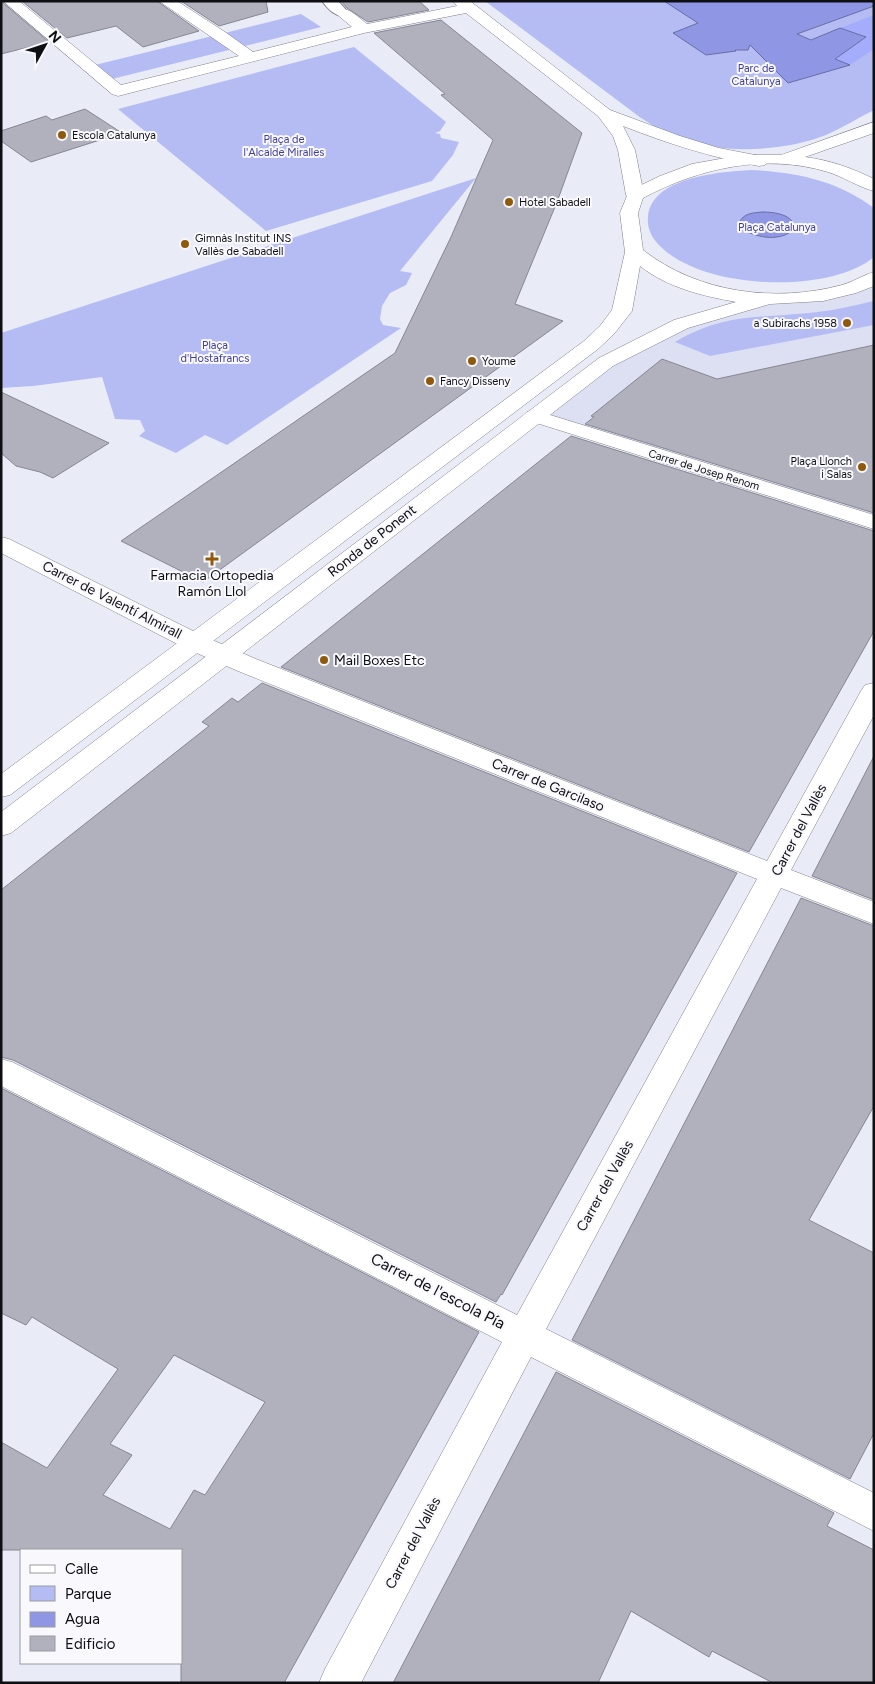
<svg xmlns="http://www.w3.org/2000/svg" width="875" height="1684" font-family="Figtree,sans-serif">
<rect width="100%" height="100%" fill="#e9ebf6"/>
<path fill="#dde0f3" d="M874 286V522L534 416 606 362 717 313Z"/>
<g fill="#b5bcf4">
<path d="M485 1H874V110C858 118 842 128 826 135 781 153 711 155 667 134 658 130 650 123 641 118Z"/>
<path d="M301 14 321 27 112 79 95 65Z"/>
<path d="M354 47 446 122 440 131 435 133 440 134 441 138 459 142 453 155 432 181 266 231 118 109Z"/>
<path d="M750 170C795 172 837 180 874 208V257C828 296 691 290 654 239 650 233 647 225 648 217 651 177 720 172 750 170Z"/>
<path d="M476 178 400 271 412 273 406 285 390 293 382 306 380 319 383 325 401 328 227 445 205 435 176 453 139 436 145 431 140 420 115 419 102 377 33 386 1 388V333Z"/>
<path d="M874 301V325L710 356 675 342C722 314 757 318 809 313 831 311 852 306 874 301Z"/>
</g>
<path fill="#a4adfb" d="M874 15V49L850 65 834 59 866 38 840 28Z"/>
<g fill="#8f97e4" stroke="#686ea5">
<path d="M664 1H874V6L797 34 811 40 840 28 866 37 835 59 850 65 788 83 750 45 748 50H735L736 51 706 55 673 33 698 23Z"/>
<path d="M762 212C773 212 795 214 794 229 781 242 758 238 744 230L740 221C745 213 753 213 762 212Z"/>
</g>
<g fill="#b0b1bc" stroke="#858792" fill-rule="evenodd">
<path d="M1 1 2 2 49 42 1 54Z"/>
<path d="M22 1H157L199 31 143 47 116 26 67 38Z"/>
<path d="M181 1H266L268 12 219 26Z"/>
<path d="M341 1H419L429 10 368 22 347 8Z"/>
<path d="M441 20 582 133 557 202 515 304 563 321 203 582 121 541 395 353 451 237 493 140 441 95 445 94 374 33Z"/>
<path d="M85 109 122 133 31 162 1 141V131L46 116 52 120Z"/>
<path d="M874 345V513L585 424 594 417 591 416 662 359 717 379Z"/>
<path d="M1 392 109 443 53 478 40 472 16 466 1 453Z"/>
<path d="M571 436 874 531V631L749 852 281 667Z"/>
<path d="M262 683 737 873 502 1295 501 1294 496 1302 13 1060 1 1057V890L209 726 202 722 232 698 238 702Z"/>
<path d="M874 756V900L812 876Z"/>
<path d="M801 898 874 926V1106L809 1220 874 1253V1433L850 1479 572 1340Z"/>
<path d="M1 1088 479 1332 284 1683H181V1550H1V1442L47 1468 118 1369 32 1317 26 1325 1 1313ZM174 1355 265 1402 205 1495 194 1490 170 1529 103 1495 132 1455 110 1444Z"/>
<path d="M556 1372 834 1513 827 1526 874 1550V1683H773L712 1651 709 1657 631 1611 598 1683H393Z"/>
</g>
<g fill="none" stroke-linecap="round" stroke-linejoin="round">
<g stroke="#7e808a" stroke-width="2">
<path id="pedestrian" d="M322 1H338L348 12 346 15C336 18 328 9 322 1Z"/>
</g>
<g stroke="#7e808a" stroke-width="1">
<g id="minor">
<path d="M3 1H19L121 85 239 56 159 1H177L225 32 253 52 352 27 334 12 336 9C348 6 358 17 367 24L457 6 453 1H470L610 110 680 136 719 148 765 157 768 161 765 165 759 166C710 157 669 144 623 126L635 150 644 195 641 199 635 200 629 199 626 195 618 150 613 136 598 116 466 13 364 33 118 96 112 94Z"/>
<path d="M534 410 874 515V529L527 420 523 416 527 412Z"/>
<path d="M1 537 9 539 203 636 256 659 767 861 861 691 865 685 874 683V715L791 870 874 902V924L781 888 546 1329 874 1493V1531L531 1357 361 1683H319L325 1669 502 1342 1 1086V1059L12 1062 517 1315 757 879 238 671 185 648 1 553Z"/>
</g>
</g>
<g stroke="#7e808a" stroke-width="1">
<path id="secondary" d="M874 122V133L805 157C829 160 852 168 874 179V191C858 187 844 177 828 172 766 153 699 168 643 198L638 213 643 250C698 293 775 303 842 285 853 282 863 275 874 272V286L856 293 823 301 770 304 688 328 613 366 11 833 1 836V812L599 358 674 320 736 302C703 296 668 288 640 266L632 311 614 334 598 349 10 795 1 797V774L584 341 600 326 612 310 625 252 620 213 629 191 660 176 692 164 742 155H781Z"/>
</g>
<use href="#pedestrian" fill="#fff" fill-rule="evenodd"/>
<use href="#minor" fill="#fff" fill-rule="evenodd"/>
<use href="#secondary" fill="#fff" fill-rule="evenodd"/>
</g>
<g fill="#8f5a0c" stroke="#f8f8fd" stroke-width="2">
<circle cx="62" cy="135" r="5"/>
<circle cx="509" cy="202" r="5"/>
<circle cx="185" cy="244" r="5"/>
<circle cx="847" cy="323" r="5"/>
<circle cx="472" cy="361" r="5"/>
<circle cx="430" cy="381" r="5"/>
<circle cx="862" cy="467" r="5"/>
<path d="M209.5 551.5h5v5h5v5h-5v5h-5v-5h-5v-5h5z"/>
<circle cx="324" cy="660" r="5"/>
</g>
<g text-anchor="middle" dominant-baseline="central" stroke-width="4" stroke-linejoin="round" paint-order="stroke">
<g font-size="11" fill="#403f98" stroke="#f8f8fd">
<text x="756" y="68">Parc de<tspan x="756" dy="13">Catalunya</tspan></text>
<text x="284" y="139">Plaça de<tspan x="284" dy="13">l'Alcalde Miralles</tspan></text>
<text x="777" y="227">Plaça Catalunya</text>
<text x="215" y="345">Plaça<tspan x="215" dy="13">d'Hostafrancs</tspan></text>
</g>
<g font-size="11" fill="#0e0f12" stroke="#f8f8fd" text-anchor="start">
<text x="72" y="135">Escola Catalunya</text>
<text x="519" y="202">Hotel Sabadell</text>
<text x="195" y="238">Gimnàs Institut INS<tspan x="195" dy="13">Vallès de Sabadell</tspan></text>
<text x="837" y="323" text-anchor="end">a Subirachs 1958</text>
<text x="482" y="361">Youme</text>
<text x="440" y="381">Fancy Disseny</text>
<text x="852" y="461" text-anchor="end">Plaça Llonch<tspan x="852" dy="13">i Salas</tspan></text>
</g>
<g font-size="11" fill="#0e0f12" stroke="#f8f8fd">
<text transform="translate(704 470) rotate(17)">Carrer de Josep Renom</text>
</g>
<g font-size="14" fill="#0e0f12" stroke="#f8f8fd">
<text transform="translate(372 541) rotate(-38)">Ronda de Ponent</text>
<text transform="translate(112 600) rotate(27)">Carrer de Valentí Almirall</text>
<text transform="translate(548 785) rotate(22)">Carrer de Garcilaso</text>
<text transform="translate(799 830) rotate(-62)">Carrer del Vallès</text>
<text transform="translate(605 1186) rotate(-61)">Carrer del Vallès</text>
<text transform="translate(413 1543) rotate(-62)">Carrer del Vallès</text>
</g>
<g font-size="14" fill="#0e0f12" stroke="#f8f8fd">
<text x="212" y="575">Farmacia Ortopedia<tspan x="212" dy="16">Ramón Llol</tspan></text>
<text x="334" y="660" text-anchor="start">Mail Boxes Etc</text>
</g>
<g font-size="16" fill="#0e0f12" stroke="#f8f8fd">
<text transform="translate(438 1291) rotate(27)">Carrer de l'escola Pía</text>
</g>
</g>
<rect width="875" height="1684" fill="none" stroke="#0e0f12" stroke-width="5"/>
<rect x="20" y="1549" width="162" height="115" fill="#f8f8fd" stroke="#9a9b9f"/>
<rect x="30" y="1565" width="25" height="8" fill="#ffffff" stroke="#9a9b9f"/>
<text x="65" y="1574" font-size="15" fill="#0e0f12">Calle</text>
<rect x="30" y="1586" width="25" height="15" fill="#b5bcf4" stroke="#9a9b9f"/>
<text x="65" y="1599" font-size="15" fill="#0e0f12">Parque</text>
<rect x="30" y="1612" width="25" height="15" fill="#8f97e4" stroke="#9a9b9f"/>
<text x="65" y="1624" font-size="15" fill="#0e0f12">Agua</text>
<rect x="30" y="1636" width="25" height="15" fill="#b0b1bc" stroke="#9a9b9f"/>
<text x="65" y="1649" font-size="15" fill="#0e0f12">Edificio</text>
<g transform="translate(45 45) rotate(50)" stroke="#f8f8fd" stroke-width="4" paint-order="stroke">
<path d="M0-4L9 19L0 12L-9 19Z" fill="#0e0f12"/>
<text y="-8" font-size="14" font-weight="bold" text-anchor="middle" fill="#0e0f12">N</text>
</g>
</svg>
